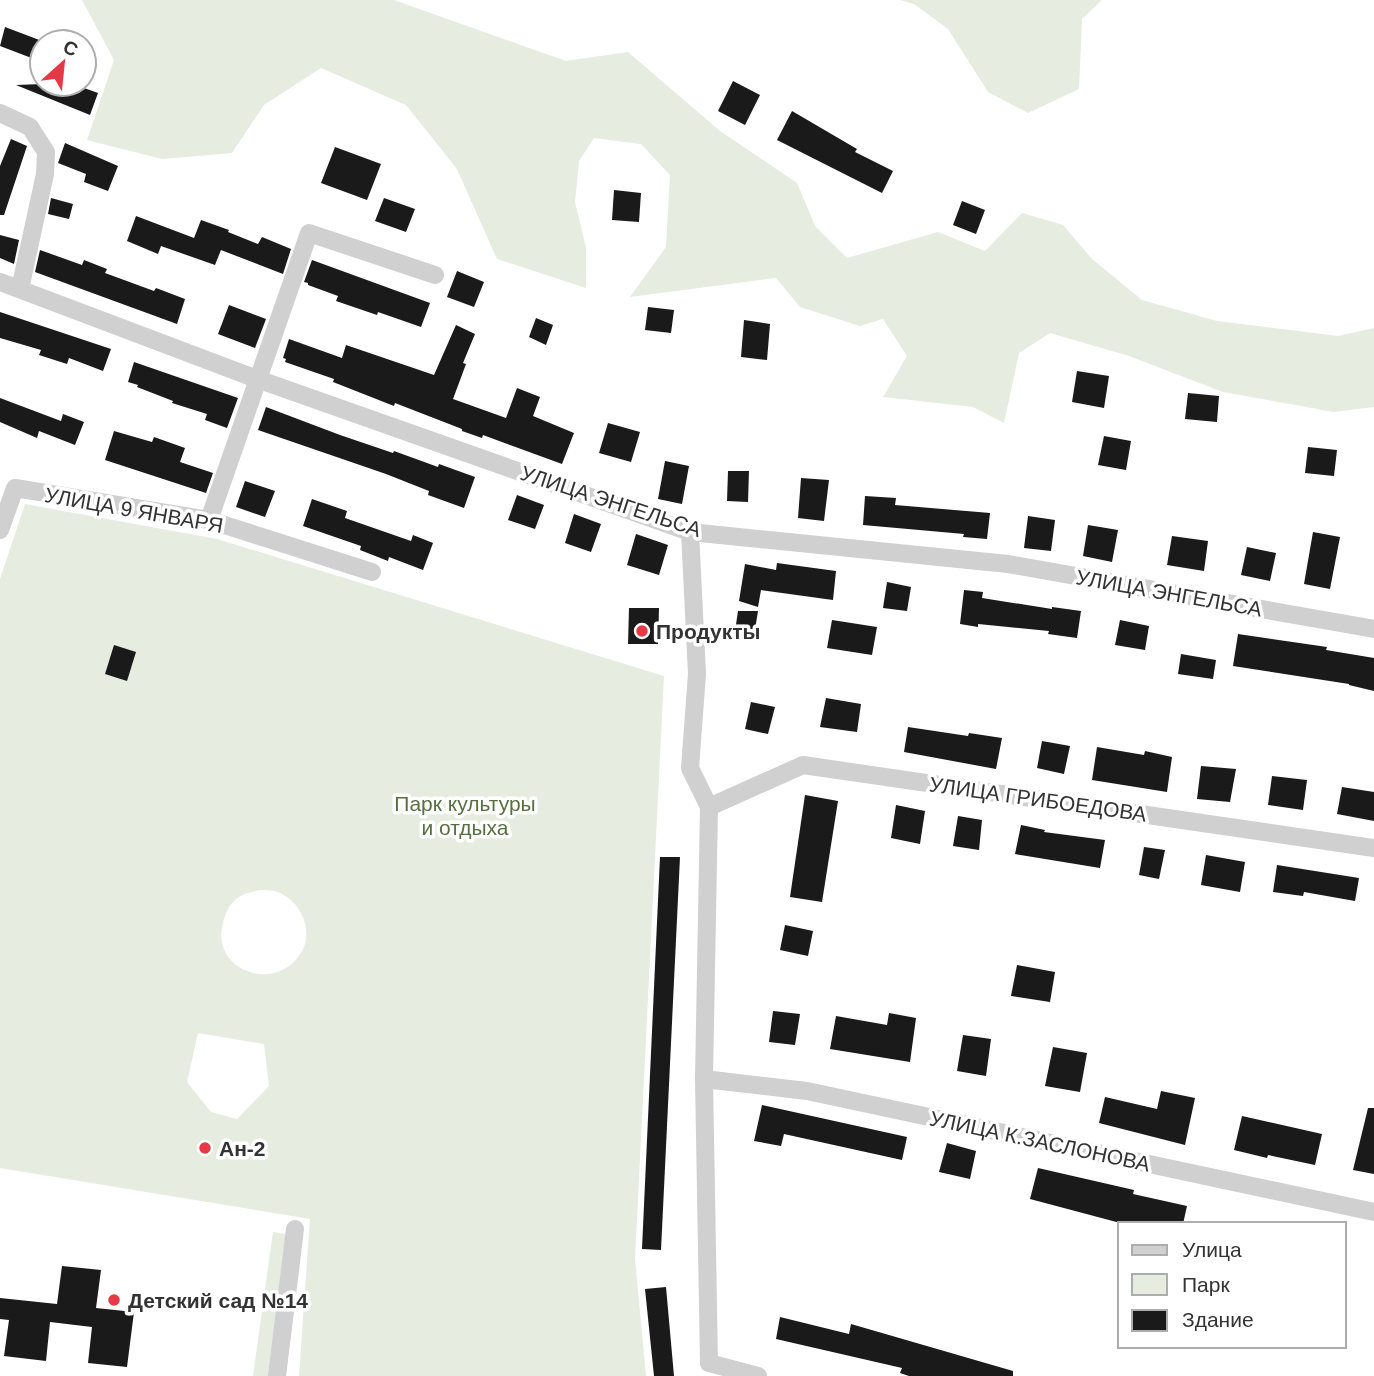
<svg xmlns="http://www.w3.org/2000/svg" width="1374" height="1376" font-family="Helvetica,sans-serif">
<rect width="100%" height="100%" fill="#fff"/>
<g fill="#e6ecdf" fill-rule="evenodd">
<path d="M82 0H394L566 61 628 52 720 131 797 183 815 226 847 258 938 232 985 251 1022 213 1063 225 1092 259 1142 300 1217 321 1338 336 1374 328V407L1334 412 1223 392 1129 356 1050 333 1019 353 1004 423 973 407 883 397 907 356 883 319 860 326 800 307 776 278 630 297 666 247 670 175 641 144 594 138 579 161 575 202 586 248V288L497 259 457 169 406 105 321 68 264 105 232 153 162 159 87 140 114 60Z"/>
<path d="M900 0H1102L1082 19 1079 89 1028 113 988 92 948 29 914 4Z"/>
<path d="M25 504 217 539 664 676 635 1259 646 1376H299L310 1219 0 1168V579ZM259 890C266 890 275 890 280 893 299 901 312 927 304 947 282 996 209 973 223 923 225 913 230 903 239 897 244 893 253 892 259 890ZM198 1033 264 1044 269 1086 237 1119 211 1112 187 1082Z"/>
<path d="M273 1232 290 1235 272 1376H253Z"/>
</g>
<g fill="#1a1a1a">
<path d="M5 27 42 41V62L0 46Z"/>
<path d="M733 81 760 95 745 125 718 111Z"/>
<path d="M42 84H73L98 93 90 115 16 85Z"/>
<path d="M792 111 857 149 855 152 893 171 882 193 777 140Z"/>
<path d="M11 139 27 146 4 215H0V166Z"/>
<path d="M65 143 118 166 108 191 84 182 86 174 58 163Z"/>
<path d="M335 147 381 164 367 200 321 183Z"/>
<path d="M614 190 641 193 639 222 612 220Z"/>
<path d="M51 198 73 204 69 219 48 214Z"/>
<path d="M384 198 415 209 406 232 375 221Z"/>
<path d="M962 201 985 210 976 234 953 225Z"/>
<path d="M136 216 194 238 201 220 229 230 228 232 258 244 262 237 291 249 283 274 221 250 215 265 161 246 158 254 127 241Z"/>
<path d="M0 235 19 240 14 264 0 258Z"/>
<path d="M40 250 82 265 84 260 107 269 105 273 154 291 156 288 185 299 177 324 35 272Z"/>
<path d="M312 260 430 303 421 327 378 312 377 315 336 301 338 296 308 285V283L304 282Z"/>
<path d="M457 271 484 282 474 307 447 297Z"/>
<path d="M229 305 266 319 255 348 218 334Z"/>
<path d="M648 307 674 310 671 333 645 330Z"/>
<path d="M0 312 111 349 103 371 69 358 67 364 39 355 41 350 0 338Z"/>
<path d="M536 318 553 325 546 345 529 337Z"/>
<path d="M744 320 770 324 767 360 741 357Z"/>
<path d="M456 325 475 334 463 363 466 364 453 399 506 418 517 388 540 397 533 416 574 433 562 464 483 435 482 438 462 431V429L395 403 394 406 333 382 334 379 285 362 286 359 283 358 289 339 342 358 346 345 434 375Z"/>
<path d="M134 362 238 398 227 428 205 420 207 414 172 403 173 401 137 387 138 385 128 382Z"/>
<path d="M1077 371 1109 376 1104 408 1072 402Z"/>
<path d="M1188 393 1219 396 1217 422 1185 419Z"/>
<path d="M0 398 61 421 63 414 84 422 75 445 39 431 37 438 0 422Z"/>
<path d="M266 407 340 435 393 453 394 451 438 467 439 464 475 477 464 508 428 495 429 491 386 474 258 430Z"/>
<path d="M608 423 640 432 631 462 599 453Z"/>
<path d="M114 431 152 442 154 437 185 448 180 462 213 473 206 493 105 460Z"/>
<path d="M1104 436 1131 441 1126 470 1098 465Z"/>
<path d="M1308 447 1337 450 1334 476 1305 473Z"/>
<path d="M665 461 689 466 682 504 658 499Z"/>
<path d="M728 471H749L748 502 727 501Z"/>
<path d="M801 478 829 480 824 521 798 518Z"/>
<path d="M245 481 275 491 265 517 236 507Z"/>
<path d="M517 495 544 505 535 529 508 520Z"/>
<path d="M865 496 896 498 895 505 990 513 987 539 963 537 964 534 863 525Z"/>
<path d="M312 499 347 511 345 518 411 541 413 535 433 543 423 570 389 557 388 561 360 550 361 546 303 526Z"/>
<path d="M574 514 601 524 591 552 565 543Z"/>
<path d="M1028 516 1055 520 1051 551 1024 548Z"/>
<path d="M1088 525 1118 530 1112 562 1083 556Z"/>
<path d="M1313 532 1340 537 1330 589 1304 584Z"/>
<path d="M636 534 668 545 659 575 627 565Z"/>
<path d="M1172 536 1208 541 1204 571 1167 565Z"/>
<path d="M1247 547 1276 553 1270 581 1241 575Z"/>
<path d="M777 563 836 571 833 600 761 590 758 607 739 601 745 564 776 570Z"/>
<path d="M887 582 911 587 907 611 883 608Z"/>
<path d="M964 590 983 592 982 598 1052 609V607L1081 611 1077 638 1048 634 1049 631 978 624V627L960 624Z"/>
<path d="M629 608H659L658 644H628Z"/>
<path d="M738 611H758L753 642 734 638Z"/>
<path d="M832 620 877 627 872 655 827 648Z"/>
<path d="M1120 620 1149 626 1145 650 1115 645Z"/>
<path d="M1238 634 1327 647 1326 650 1374 658V691L1349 685V684L1233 666Z"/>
<path d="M114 645 136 652 127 681 105 674Z"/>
<path d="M1181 654 1216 660 1213 679 1178 674Z"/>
<path d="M826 698 861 704 857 732 820 727Z"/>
<path d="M751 702 775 707 768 734 745 729Z"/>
<path d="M908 727 968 736 969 733 1002 738 996 769 904 752Z"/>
<path d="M1042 741 1070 746 1064 774 1037 768Z"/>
<path d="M1097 747 1144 755 1145 751 1172 757 1167 792 1092 780Z"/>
<path d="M1201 766 1236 769 1230 802 1197 799Z"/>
<path d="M1272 776 1307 780 1303 810 1268 805Z"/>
<path d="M1342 787 1374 792V821L1337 814Z"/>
<path d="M805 795 838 801 822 902 790 897Z"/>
<path d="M896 805 925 811 920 844 891 838Z"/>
<path d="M958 816 982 820 979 850 953 846Z"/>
<path d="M1021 825 1045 830 1044 832 1105 840 1100 868 1015 854Z"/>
<path d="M1144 847 1165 850 1159 879 1139 875Z"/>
<path d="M1206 855 1245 862 1240 892 1201 885Z"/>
<path d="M660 857H680L661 1250 642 1249Z"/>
<path d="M1277 865 1359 878 1355 901 1304 892 1303 896 1273 892Z"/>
<path d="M785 925 813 931 808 956 780 950Z"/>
<path d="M1017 965 1055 972 1050 1002 1011 996Z"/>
<path d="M773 1011 800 1014 795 1045 769 1042Z"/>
<path d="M889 1013 916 1018 910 1062 830 1049 836 1016 887 1025Z"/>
<path d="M963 1035 991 1039 986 1076 957 1071Z"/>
<path d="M1053 1047 1087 1053 1080 1092 1045 1086Z"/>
<path d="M1161 1091 1195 1098 1185 1145 1099 1123 1105 1097 1157 1109Z"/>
<path d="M762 1105 907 1137 902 1160 784 1134 781 1146 754 1141Z"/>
<path d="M1368 1108H1374V1174L1353 1170Z"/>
<path d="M1242 1116 1322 1134 1315 1165 1268 1155 1267 1158 1234 1150Z"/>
<path d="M947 1143 976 1151 970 1179 939 1172Z"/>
<path d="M1038 1168 1134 1190 1133 1194 1187 1206 1183 1224H1124L1030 1199Z"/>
<path d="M62 1266 101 1270 96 1308 134 1312 127 1367 88 1363 92 1327 50 1322 46 1361 4 1356 9 1320 0 1319V1298L57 1304Z"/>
<path d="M666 1287 674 1376H654L645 1289Z"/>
<path d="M780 1317 849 1334 851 1324 1013 1371V1376H909L900 1373 902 1368 776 1339Z"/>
</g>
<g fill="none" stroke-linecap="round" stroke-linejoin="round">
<g stroke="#d0d0d0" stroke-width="18">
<path d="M0 113 30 127 46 152 45 174 20 289"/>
<path d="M0 282 257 379 690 532 1008 564 1374 629"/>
<path d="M209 520 309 233 435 275"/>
<path d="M0 530 15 488 209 520 372 572"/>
<path d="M690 532 697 674 690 768 709 807 704 1079 709 1363 758 1376"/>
<path d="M709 807 803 765 1374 848"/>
<path d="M704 1079 807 1091 1374 1212"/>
<path d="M277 1376 295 1229"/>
</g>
</g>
<g fill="#e63946" stroke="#fff" stroke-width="2.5">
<circle cx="642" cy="631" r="7"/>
<circle cx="205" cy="1148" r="7"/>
<circle cx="114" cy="1300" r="7"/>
</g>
<g text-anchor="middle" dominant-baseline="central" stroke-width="7" stroke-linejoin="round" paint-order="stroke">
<g font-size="21" fill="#333" stroke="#fff">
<text transform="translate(611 501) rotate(18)">УЛИЦА ЭНГЕЛЬСА</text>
<text transform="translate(134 510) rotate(10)">УЛИЦА 9 ЯНВАРЯ</text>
<text transform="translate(1169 593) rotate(10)">УЛИЦА ЭНГЕЛЬСА</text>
<text transform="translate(1038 799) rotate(8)">УЛИЦА ГРИБОЕДОВА</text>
<text transform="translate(1040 1141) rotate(12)">УЛИЦА К.ЗАСЛОНОВА</text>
</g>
<g font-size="21" font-weight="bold" fill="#333" stroke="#fff" text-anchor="start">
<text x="656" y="631">Продукты</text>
<text x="219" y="1148">Ан-2</text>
<text x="128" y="1300">Детский сад №14</text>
</g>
<g font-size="21" fill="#56703f" stroke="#fff">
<text x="465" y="803">Парк культуры<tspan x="465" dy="24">и отдыха</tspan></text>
</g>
</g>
<rect x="1118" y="1222" width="228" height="126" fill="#ffffff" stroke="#adadad" stroke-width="2"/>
<rect x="1132" y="1245" width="35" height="10" fill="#d0d0d0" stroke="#adadad" stroke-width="2"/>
<text x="1182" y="1257" font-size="21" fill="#333333">Улица</text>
<rect x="1132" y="1274" width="35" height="21" fill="#e6ecdf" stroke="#adadad" stroke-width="2"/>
<text x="1182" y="1292" font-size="21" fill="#333333">Парк</text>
<rect x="1132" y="1310" width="35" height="21" fill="#1a1a1a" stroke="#adadad" stroke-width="2"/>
<text x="1182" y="1327" font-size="21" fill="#333333">Здание</text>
<g transform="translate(63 63) rotate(27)"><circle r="33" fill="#ffffff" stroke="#adadad" stroke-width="2"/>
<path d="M0-5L12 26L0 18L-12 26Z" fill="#e63946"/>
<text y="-10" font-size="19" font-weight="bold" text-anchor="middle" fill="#333333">С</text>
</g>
</svg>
